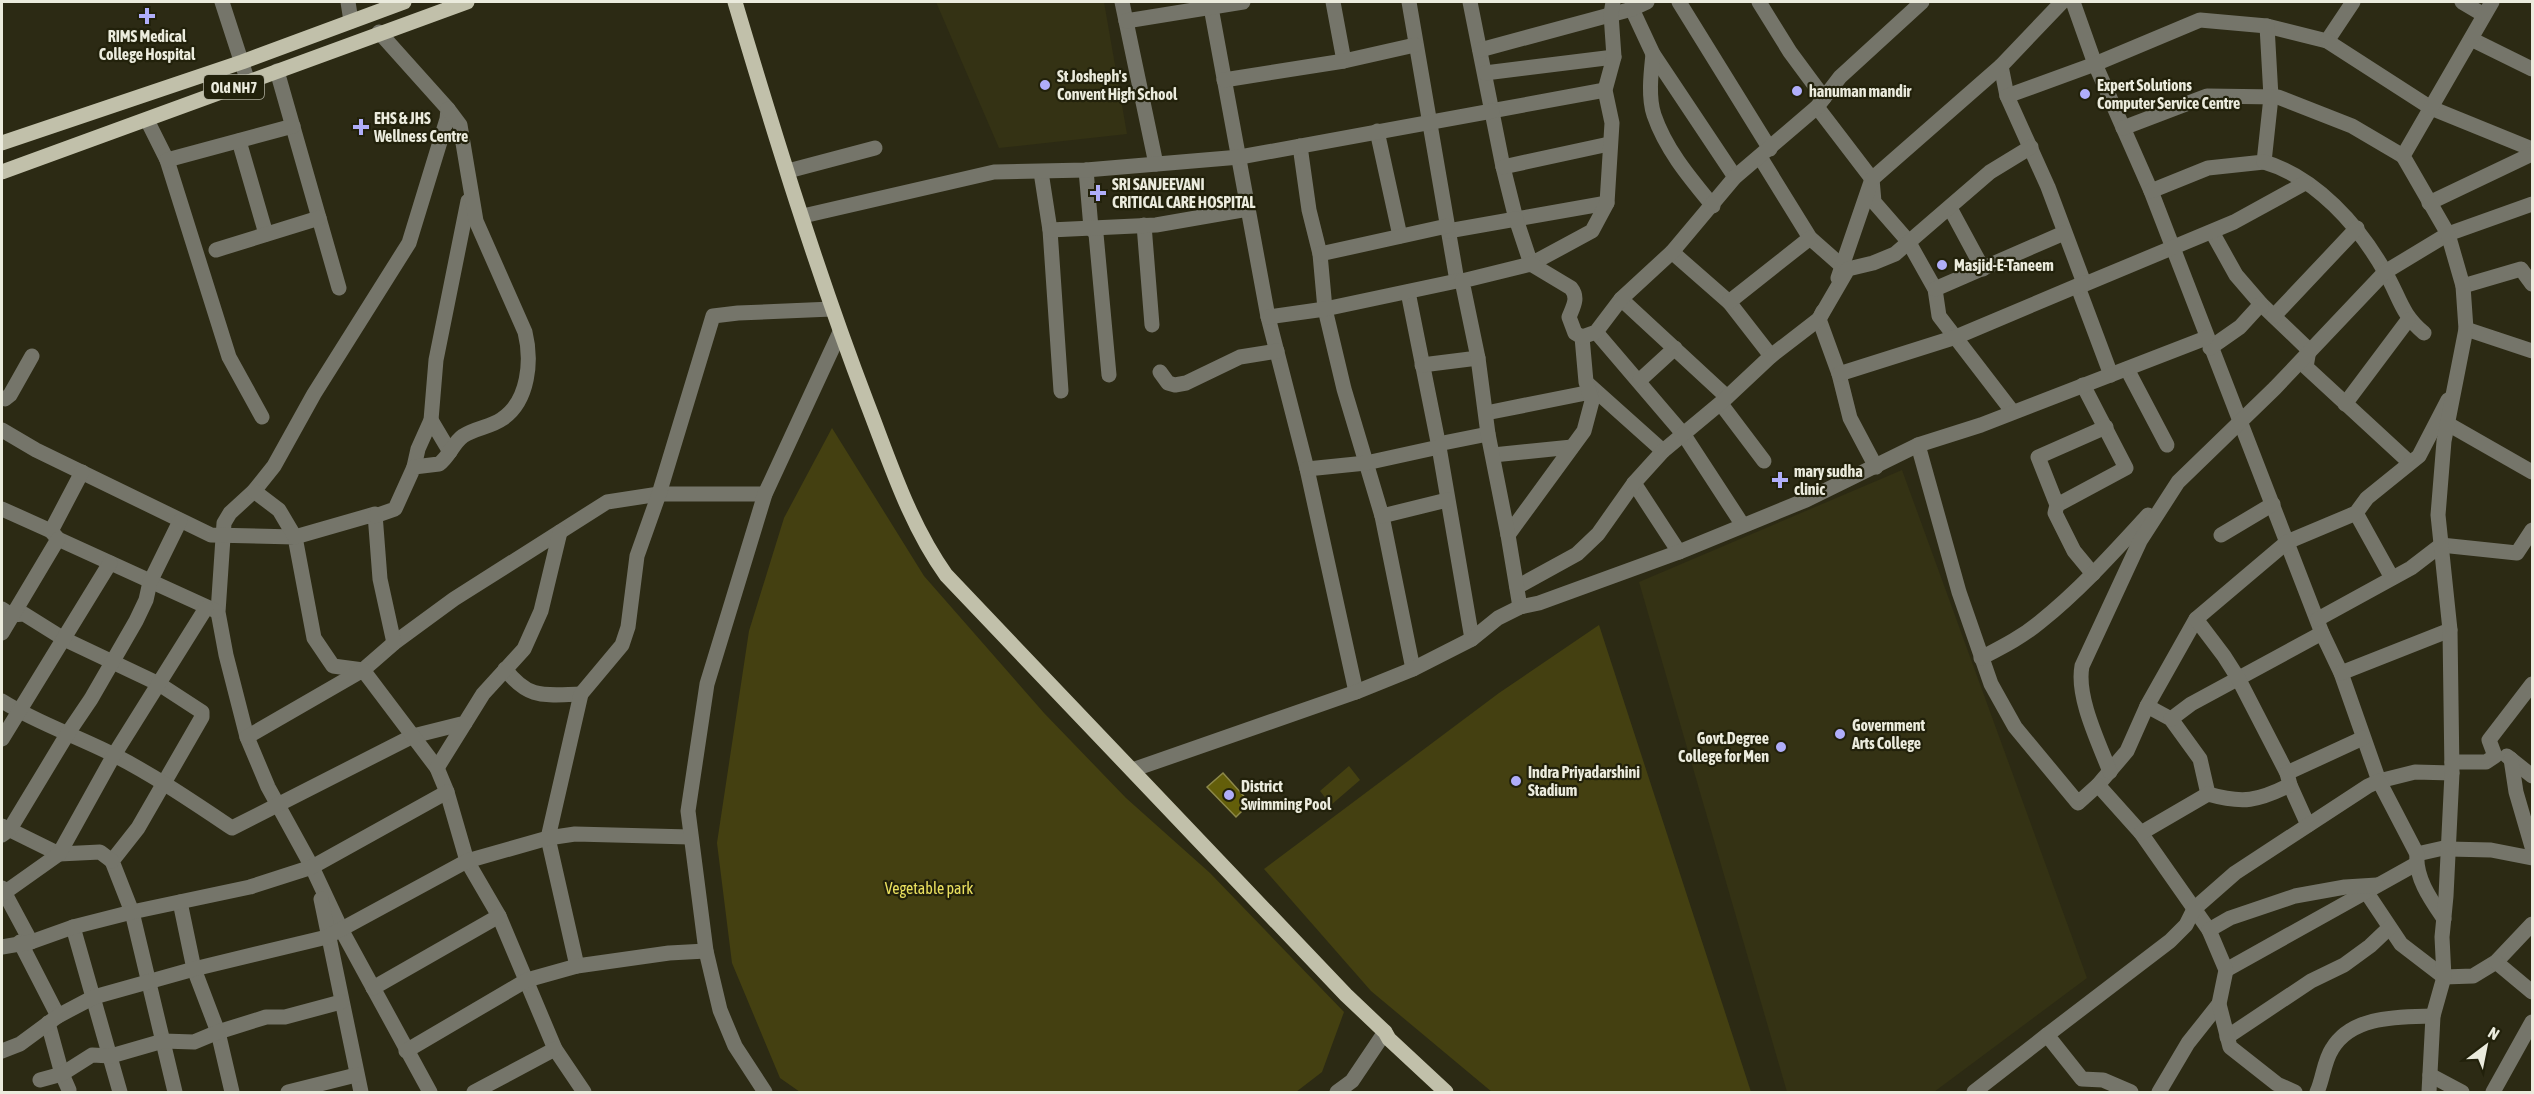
<svg xmlns="http://www.w3.org/2000/svg" width="2534" height="1094" font-family="'Asap Condensed',sans-serif">
<rect width="100%" height="100%" fill="#2c2a14"/>
<g fill="#343214">
<path d="M936 2H1104L1127 134 999 148Z"/>
<path d="M1902 470 2087 978 1934 1092H1787L1639 582Z"/>
</g>
<g fill="#444011">
<path d="M832 428 924 576 1044 713 1126 798 1210 873 1344 1012 1322 1072 1296 1092H800L780 1078 732 963 717 843 749 631 784 518Z"/>
<path d="M1599 625 1751 1092H1492L1371 991 1264 869 1499 693Z"/>
<path d="M1349 766 1360 780 1331 805 1320 791Z"/>
</g>
<path fill="#635e0a" stroke="#8c8849" stroke-width="1.5" d="M1223 773 1250 803 1236 817 1207 787Z"/>
<g fill="none" stroke-linecap="round" stroke-linejoin="round">
<g stroke="#75756a" stroke-width="15">
<path d="M222 2 248 82"/>
<path d="M348 2 351 21"/>
<path d="M1122 2 1156 164"/>
<path d="M1210 2 1268 317 1307 469 1356 692"/>
<path d="M1333 2 1344 61"/>
<path d="M1409 2 1457 281H1462"/>
<path d="M1470 2 1503 167 1516 219 1607 203"/>
<path d="M1679 2 1770 149"/>
<path d="M1759 2 1790 52 1824 98"/>
<path d="M2062 2 2001 66 2007 96 2048 187 2084 283 2078 287 2111 375"/>
<path d="M2073 2 2095 64 2151 191 2322 633 2341 673 2379 781 2415 772 2452 773"/>
<path d="M2462 2 2484 15"/>
<path d="M1632 9 1653 54 1735 177"/>
<path d="M1126 21 1243 2"/>
<path d="M2267 26 2327 41 2353 2"/>
<path d="M379 32 448 109 447 119 409 243 314 394 274 466 254 491 230 513 224 523 218 612 226 655 247 737 268 787 312 867 341 929 430 1092"/>
<path d="M2471 39 2532 69"/>
<path d="M2327 41 2431 108 2532 149"/>
<path d="M1480 50 1632 9 1647 2"/>
<path d="M1653 54C1651 73 1648 97 1654 115 1666 150 1690 178 1713 206"/>
<path d="M277 71 339 288"/>
<path d="M1485 73 1614 57"/>
<path d="M1224 80 1344 61 1415 45"/>
<path d="M2007 96 2095 64 2200 20 2267 26 2271 97 2264 162 2208 168 2151 191"/>
<path d="M1817 107 1872 179 1874 202 1908 241 1935 289 1939 316 2012 411"/>
<path d="M1491 111 1605 90"/>
<path d="M147 120 167 160 229 357 262 417"/>
<path d="M2123 128 2207 96 2278 97 2352 126 2403 156"/>
<path d="M1377 131 1400 236"/>
<path d="M239 141 266 234"/>
<path d="M1300 146 1309 210 1320 254 1325 309 1344 389 1382 516 1413 669"/>
<path d="M1760 157 1810 238 1843 267"/>
<path d="M167 160 293 126"/>
<path d="M2264 162C2316 177 2359 226 2385 272 2400 297 2400 313 2424 333"/>
<path d="M1503 167 1609 144"/>
<path d="M1086 170 1091 228 1096 234 1109 375"/>
<path d="M788 171 875 148"/>
<path d="M1041 172 1050 230 1061 391"/>
<path d="M2429 203 2532 154"/>
<path d="M1950 208 1983 269"/>
<path d="M803 216 994 172 1086 170 1240 157 1492 111"/>
<path d="M1144 225 1152 325"/>
<path d="M1050 230 1156 225 1248 209"/>
<path d="M1448 231 1516 219 1531 264 1592 231 1607 203 1612 123 1605 90 1614 57 1611 14 1613 2"/>
<path d="M2212 232 2236 275 2261 304 2309 350 2306 367 2409 462"/>
<path d="M216 250 319 218"/>
<path d="M1672 252 1729 302 1771 356"/>
<path d="M1320 254 1447 226"/>
<path d="M1838 278 1872 179 2001 66"/>
<path d="M2463 286 2521 269 2532 284"/>
<path d="M2078 287 2234 222 2305 183"/>
<path d="M1935 289 2064 233"/>
<path d="M1408 292 1439 447 1472 639"/>
<path d="M1621 299 1727 397"/>
<path d="M1729 302 1810 238"/>
<path d="M1823 311 1819 319 1839 374 1850 418 1876 467"/>
<path d="M2274 316 2357 228"/>
<path d="M1268 317 1325 309 1457 281"/>
<path d="M2466 329 2532 351"/>
<path d="M1596 332 1684 435 1742 524"/>
<path d="M2210 348 2240 327 2261 304"/>
<path d="M1422 365 1478 358"/>
<path d="M2127 369 2167 445"/>
<path d="M1160 372 1168 383 1175 385 1186 383 1240 357 1277 351"/>
<path d="M1839 374 1956 337 2084 283"/>
<path d="M1640 380 1675 348"/>
<path d="M1587 383 1663 451"/>
<path d="M2 398 5 399 10 395 32 356"/>
<path d="M1723 401 1721 404 1764 461"/>
<path d="M2345 404 2408 320"/>
<path d="M1486 413 1591 392"/>
<path d="M431 420 450 452"/>
<path d="M2448 424 2532 472"/>
<path d="M2 430 36 450 211 535 295 537 314 638 333 666 363 670 394 643 454 599 607 502 659 494H765"/>
<path d="M1918 445 1959 592 1991 684 2015 727 2078 803 2098 785 2127 751 2147 706 2196 619"/>
<path d="M1493 455 1572 447"/>
<path d="M414 467 418 449 431 420 436 360 468 201"/>
<path d="M1307 469 1366 463 1439 447 1443 443 1488 434"/>
<path d="M1634 483 1679 552"/>
<path d="M254 491 279 510 295 537 375 514 380 579 394 643"/>
<path d="M2057 505 2126 468 2083 385"/>
<path d="M2 509 51 531 58 539 216 611"/>
<path d="M2356 513 2392 578"/>
<path d="M375 516 395 509 414 467 439 464C449 457 453 443 463 436 475 428 491 427 502 419 529 401 532 360 525 332L476 221 460 125 448 109"/>
<path d="M1382 516 1447 500"/>
<path d="M51 531 82 472"/>
<path d="M1508 535 1584 431 1592 401 1586 382 1582 337"/>
<path d="M2221 535 2273 504"/>
<path d="M2093 574 2074 551 2055 513 2057 505 2038 457 2106 427"/>
<path d="M1517 587 1577 554 1598 534 1634 483 1663 451 1723 401 1771 356 1819 319 1848 269 1873 263 1895 254 1990 172 2031 147"/>
<path d="M1520 607 1508 535 1488 434 1478 358 1462 281 1531 264 1571 288C1579 298 1573 307 1569 317L1575 333 1582 337 1596 332 1621 299 1672 252 1735 177 1817 107 1840 77 1922 2"/>
<path d="M2 609 11 615 24 614 64 639 159 684 202 712V717L138 828 112 861 132 912 175 1092"/>
<path d="M2318 619 2411 568 2441 545 2517 553 2532 530"/>
<path d="M2 633 58 539"/>
<path d="M1981 658C2002 647 2022 637 2040 622 2080 590 2114 552 2148 515"/>
<path d="M505 669C529 700 544 695 581 694"/>
<path d="M2341 673 2450 630"/>
<path d="M2 701C37 723 77 736 114 755 155 776 193 802 232 828L413 736 465 723 483 694 524 649 541 611 560 532"/>
<path d="M2147 706 2171 719 2200 759 2208 794"/>
<path d="M2171 719 2191 704 2322 633"/>
<path d="M247 737 363 670 437 768 447 792 467 861 499 916 555 1049 584 1092"/>
<path d="M2 739 110 563"/>
<path d="M2507 756 2532 776"/>
<path d="M2511 759 2516 792 2532 847"/>
<path d="M2452 762H2486L2495 756 2489 740 2532 684"/>
<path d="M437 768 465 723"/>
<path d="M1132 770 1356 692 1413 669 1472 639 1498 618 1520 607 1539 603 1679 552 1806 500 1918 445 1981 425 2206 338"/>
<path d="M2110 772C2099 743 2076 697 2082 666L2140 541 2178 482 2275 388 2385 272 2448 234 2532 204"/>
<path d="M2287 773 2238 678 2224 656 2196 619 2287 542 2356 513 2367 498 2419 456 2448 400"/>
<path d="M2098 785 2141 833 2209 930"/>
<path d="M2290 785 2308 825"/>
<path d="M2 826 59 854 100 852 112 861"/>
<path d="M2141 833 2208 794C2243 804 2258 801 2290 785L2287 773 2363 738"/>
<path d="M2 835 10 829 68 733 91 699 136 621 146 600 150 582 180 521"/>
<path d="M2448 849 2491 850 2532 858"/>
<path d="M2417 854 2448 847"/>
<path d="M2 888 31 942"/>
<path d="M4 893 59 854 114 755 206 608"/>
<path d="M2367 893 2401 944 2444 977 2473 976 2496 962 2532 924"/>
<path d="M321 899 361 1092"/>
<path d="M180 902 194 969 218 1032 232 1092"/>
<path d="M73 927 120 1092"/>
<path d="M20 942 58 1016"/>
<path d="M2 947 31 942 73 927 132 912 250 887 312 867 447 792"/>
<path d="M2496 962 2532 992"/>
<path d="M577 966 548 838 581 694 622 645 628 627 637 556 659 494 713 316 738 313 832 309"/>
<path d="M2226 970 2416 864"/>
<path d="M373 988 499 916"/>
<path d="M48 1023 62 1074 69 1090"/>
<path d="M2227 1037 2311 981 2344 965 2370 946 2389 928"/>
<path d="M2 1051 20 1044 58 1016 94 997 194 969 327 937 467 861 548 838 575 834 690 837"/>
<path d="M406 1051 527 980 577 966 669 953 706 951"/>
<path d="M2430 1075 2462 1092"/>
<path d="M40 1080 62 1074 92 1055 111 1056 163 1041 194 1042 218 1032 266 1017H285L341 1002"/>
<path d="M288 1092 356 1075"/>
<path d="M474 1092 555 1049"/>
<path d="M765 1092 735 1046 720 1010 706 951 688 811 707 684 765 494 840 332"/>
<path d="M1337 1092 1352 1081 1385 1032"/>
<path d="M1974 1092 2047 1035"/>
<path d="M2131 1092 2103 1080 2082 1079 2047 1035 2170 941 2186 925 2194 909 2235 873 2368 786 2379 781 2417 854C2415 878 2431 900 2444 919"/>
<path d="M2159 1092 2188 1043 2219 1004"/>
<path d="M2295 1092 2277 1084 2230 1047 2219 1004 2226 970 2209 930 2230 918 2295 896 2345 887 2377 885"/>
<path d="M2317 1092C2323 1079 2324 1061 2332 1049 2352 1015 2399 1017 2433 1016"/>
<path d="M2429 1092 2433 1016 2444 977 2442 937 2446 896 2452 773 2450 630 2438 515 2444 441 2466 329 2463 286 2448 234 2403 156 2492 2"/>
<path d="M2493 1092 2532 1022"/>
</g>
<g stroke="#c1c0aa" stroke-width="15">
<path d="M735 2C775 136 817 272 867 403 890 462 909 523 946 575L1346 995 1385 1032 1389 1039 1446 1092"/>
<path d="M2 143 242 62 404 2"/>
<path d="M2 172 467 2"/>
</g>
</g>
<g fill="#b0aefa" stroke="#22210b" stroke-width="2">
<path d="M144 7h6v6h6v6h-6v6h-6v-6h-6v-6h6z"/>
<circle cx="1045" cy="85" r="6"/>
<circle cx="1797" cy="91" r="6"/>
<circle cx="2085" cy="94" r="6"/>
<path d="M358 118h6v6h6v6h-6v6h-6v-6h-6v-6h6z"/>
<path d="M1095 184h6v6h6v6h-6v6h-6v-6h-6v-6h6z"/>
<circle cx="1942" cy="265" r="6"/>
<path d="M1777 471h6v6h6v6h-6v6h-6v-6h-6v-6h6z"/>
<circle cx="1840" cy="734" r="6"/>
<circle cx="1781" cy="747" r="6"/>
<circle cx="1516" cy="781" r="6"/>
<circle cx="1229" cy="795" r="6"/>
</g>
<g text-anchor="middle" dominant-baseline="central" stroke-width="4.5" stroke-linejoin="round" paint-order="stroke">
<rect fill="#22210b" stroke="#afae9e" stroke-width="1.5" x="204" y="75" width="60" height="24" rx="4.5"/>
<g font-size="15" font-weight="bold" fill="#ebebdd">
<text x="234" y="87">Old NH7</text>
</g>
<g font-size="16" font-weight="bold" fill="#ebebdd" stroke="#22210b" text-anchor="start">
<text x="147" y="36" text-anchor="middle">RIMS Medical<tspan x="147" dy="18">College Hospital</tspan></text>
<text x="1057" y="76">St Josheph's<tspan x="1057" dy="18">Convent High School</tspan></text>
<text x="2097" y="85">Expert Solutions<tspan x="2097" dy="18">Computer Service Centre</tspan></text>
<text x="1809" y="91">hanuman mandir</text>
<text x="374" y="118">EHS &amp; JHS<tspan x="374" dy="18">Wellness Centre</tspan></text>
<text x="1112" y="184">SRI SANJEEVANI<tspan x="1112" dy="18">CRITICAL CARE HOSPITAL</tspan></text>
<text x="1954" y="265">Masjid-E-Taneem</text>
<text x="1794" y="471">mary sudha<tspan x="1794" dy="18">clinic</tspan></text>
<text x="1852" y="725">Government<tspan x="1852" dy="18">Arts College</tspan></text>
<text x="1769" y="738" text-anchor="end">Govt.Degree<tspan x="1769" dy="18">College for Men</tspan></text>
<text x="1528" y="772">Indra Priyadarshini<tspan x="1528" dy="18">Stadium</tspan></text>
<text x="1241" y="786">District<tspan x="1241" dy="18">Swimming Pool</tspan></text>
</g>
<g font-size="16" fill="#ebe15f" stroke="#22210b">
<text x="929" y="888">Vegetable park</text>
</g>
</g>
<rect width="2534" height="1094" fill="none" stroke="#ebebdd" stroke-width="6"/>
<g transform="translate(2486 1046) rotate(32)" stroke="#22210b" stroke-width="4.5" paint-order="stroke">
<path d="M0-4.5L10 22L0 15L-10 22Z" fill="#ebebdd"/>
<text y="-9" font-size="16" font-weight="bold" text-anchor="middle" fill="#ebebdd">N</text>
</g>
</svg>
